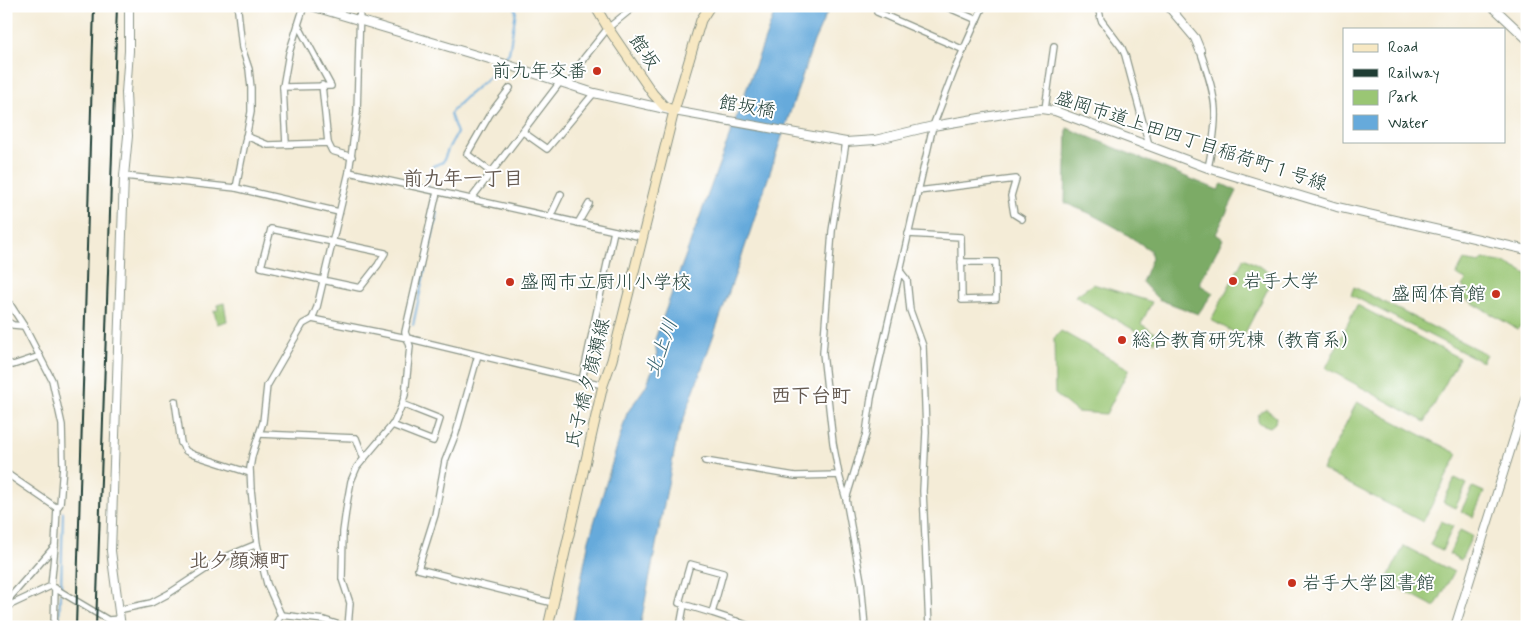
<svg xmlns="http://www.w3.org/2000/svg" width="1533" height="633" font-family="Mynerve,'Klee One',sans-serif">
<rect width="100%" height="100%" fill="#fff"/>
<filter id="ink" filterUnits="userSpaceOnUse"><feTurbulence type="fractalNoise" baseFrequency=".02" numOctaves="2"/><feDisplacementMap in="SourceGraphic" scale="10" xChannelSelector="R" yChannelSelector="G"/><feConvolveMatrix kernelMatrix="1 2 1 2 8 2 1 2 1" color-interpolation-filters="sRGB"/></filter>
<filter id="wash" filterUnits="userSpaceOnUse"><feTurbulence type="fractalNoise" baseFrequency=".0096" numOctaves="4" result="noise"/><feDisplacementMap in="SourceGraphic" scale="20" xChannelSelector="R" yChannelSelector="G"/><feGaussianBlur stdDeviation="1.12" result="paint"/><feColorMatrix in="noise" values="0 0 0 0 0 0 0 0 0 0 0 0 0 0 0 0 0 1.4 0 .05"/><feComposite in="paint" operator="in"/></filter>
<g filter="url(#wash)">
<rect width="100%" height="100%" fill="#f4ecd7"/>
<g fill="#9ac674" stroke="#5c8254">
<path d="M1244 258 1275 275 1243 337 1211 320Z"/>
<path d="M1483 259 1506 263 1527 274V319L1524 324 1517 329 1464 298 1467 290 1462 286 1466 280 1456 275 1464 260 1480 263Z"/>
<path d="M1093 284 1152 302 1141 324 1158 335 1155 342 1075 296Z"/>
<path d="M1354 287 1486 354 1482 362 1351 295Z"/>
<path d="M224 303 227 321 217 324 214 311 218 310 217 305Z"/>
<path d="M1357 305 1459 358 1425 422 1326 368Z"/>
<path d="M1061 331 1129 369 1106 414 1077 412 1055 394 1054 338Z"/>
<path d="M1357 402 1458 454 1423 522 1322 470Z"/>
<path d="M1266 409 1276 417 1275 423 1270 427 1259 423C1256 417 1259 411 1266 409Z"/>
<path d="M1455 478 1467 484 1455 508 1443 502Z"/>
<path d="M1473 487 1484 492 1473 517 1461 511Z"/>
<path d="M1441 521 1453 526 1442 551 1430 545Z"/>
<path d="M1460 530 1472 536 1461 560 1449 554Z"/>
<path d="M1404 546 1454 572 1435 607 1386 581Z"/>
</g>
<path fill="#7bab66" stroke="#4d744d" d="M1067 128 1218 190 1222 184 1237 191 1216 234 1223 239 1199 284 1213 293 1198 314 1158 299 1142 282 1152 258 1150 250 1117 228 1089 213 1065 203Z"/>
<path fill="#66aadb" stroke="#427488" d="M777 6H830L814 41 745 247 677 438 640 627H572L589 540 627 413 646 386 657 358 655 339Z"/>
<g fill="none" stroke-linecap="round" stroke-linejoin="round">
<g stroke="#66aadb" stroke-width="2">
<path d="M502 61 509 53 516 11 515 6"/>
<path d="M433 203 426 179 433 166 443 162 449 147 457 133 450 114C464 95 486 83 500 65"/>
<path d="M413 325 437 214 435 210"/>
<path d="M61 589 63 512"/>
<path d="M1216 622 1226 627"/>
<path d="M59 627 60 594"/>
</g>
</g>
</g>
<g filter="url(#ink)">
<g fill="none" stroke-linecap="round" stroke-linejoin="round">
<g stroke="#8a9486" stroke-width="8">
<g id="minor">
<path d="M879 6 877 12 964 50"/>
<path d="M945 6 977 20"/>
<path d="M1098 6 1101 20 1122 48 1125 55 1149 145"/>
<path d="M1200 50C1206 69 1214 90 1215 110 1216 129 1212 149 1208 168"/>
<path d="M569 84 584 58 608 28 635 6"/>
<path d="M322 85 328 143"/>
<path d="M283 87 289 53 298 25"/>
<path d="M1045 109 1054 46"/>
<path d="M523 132 547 149 594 93"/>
<path d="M246 136 268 145 328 143 332 151 352 157"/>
<path d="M286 144 283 87 331 86 298 25 304 6"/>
<path d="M349 172 642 237"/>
<path d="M492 173 467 154 490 114 510 88"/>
<path d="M124 176 236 188 339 212"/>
<path d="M236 188 251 112V88L249 69 242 48 238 11 239 6"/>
<path d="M918 191 1016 179 1011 196 1014 214 1022 219"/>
<path d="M471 199 561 81"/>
<path d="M550 217 561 194"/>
<path d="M578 223 589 204"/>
<path d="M271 229 385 253 378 265 360 288 261 267Z"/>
<path d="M908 234 961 237 962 300 996 299V262H961"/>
<path d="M900 271 907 280 910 310 923 346 926 432 923 491 929 627"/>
<path d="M6 298 24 326 52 380 62 425 63 466 60 504 57 508 55 546 51 586"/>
<path d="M312 319 407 338 603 385"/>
<path d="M6 321 13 325 24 326"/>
<path d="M478 355 456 433 445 461 435 515 418 569 553 603"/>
<path d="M6 362 13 365 40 356"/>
<path d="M582 380 614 231"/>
<path d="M175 401 181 443 186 451 194 455 250 473"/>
<path d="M392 425 433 441 440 419 402 404"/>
<path d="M259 434 356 438 364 459"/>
<path d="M705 461 795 476 839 475 846 499"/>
<path d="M6 473 57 508"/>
<path d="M839 475 833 443 823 353 832 231 846 142"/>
<path d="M51 586 108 620 120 619"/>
<path d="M6 602 55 546"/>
<path d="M6 607 51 586"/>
<path d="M118 610 151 603 168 594 223 558 257 544"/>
<path d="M712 613 679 603 690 564 723 573 712 613 736 621"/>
<path d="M281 615 267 584 257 544 251 489 250 468 252 456 263 422 267 386 303 324 312 319 317 307 349 172 357 113 360 6"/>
<path d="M281 615 324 620 346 627"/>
<path d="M54 627 55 588"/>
<path d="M274 627 281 615"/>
<path d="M348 627 350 603 342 579 343 532 347 503 351 481 357 467 394 423 401 407 405 395 410 346 405 332 437 192"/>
<path d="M680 627 684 605"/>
<path d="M735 627 736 621 752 627"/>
<path d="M865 627 861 581 846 499 866 434 871 398 933 126 954 71 983 6"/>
</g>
</g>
<g stroke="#8a9486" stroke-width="10">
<g id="tertiary">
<path d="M311 6 496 61 594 93 674 111 846 142 875 140 933 126 1021 111 1041 109 1055 111 1208 168 1337 207 1527 250"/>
<path d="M1168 6 1195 38 1200 50"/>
<path d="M1492 6 1527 39"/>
<path d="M121 627 111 551 124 176 128 136 126 93 129 51V6"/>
<path d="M1455 627 1527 397"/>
</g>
</g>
<g stroke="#8a9486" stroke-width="11">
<g id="secondary">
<path d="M595 6 608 28 653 94 664 106 674 111"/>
<path d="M548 627 603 385 612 360 674 111 701 20 710 6"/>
</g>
</g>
<use href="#minor" stroke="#fff" stroke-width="5.5"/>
<use href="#tertiary" stroke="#fff" stroke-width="8"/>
<use href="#secondary" stroke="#f7e8c3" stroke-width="9"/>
<g stroke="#1f3d34" stroke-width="2">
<path d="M76 627 94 6"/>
<path d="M96 627 117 6"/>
</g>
</g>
</g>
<g fill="#c8321e" stroke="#fff" stroke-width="2">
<circle cx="597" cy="71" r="5"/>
<circle cx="1233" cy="281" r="5"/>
<circle cx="510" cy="282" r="5"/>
<circle cx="1496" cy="294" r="5"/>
<circle cx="1122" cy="340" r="5"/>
<circle cx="1292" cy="583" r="5"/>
</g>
<g text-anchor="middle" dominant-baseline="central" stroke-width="4" stroke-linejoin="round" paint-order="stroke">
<g font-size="19" fill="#1f3d34" stroke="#fff">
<text transform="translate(644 52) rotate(56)">館坂</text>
<text transform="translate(747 107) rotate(10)">館坂橋</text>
<text transform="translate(1191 141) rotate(18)">盛岡市道上田四丁目稲荷町１号線</text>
<text transform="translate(588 383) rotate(-76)">氏子橋夕顔瀬線</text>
</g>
<g font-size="19" fill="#1f3d34" stroke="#fff" text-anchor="start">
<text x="587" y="71" text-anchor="end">前九年交番</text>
<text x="1243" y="281">岩手大学</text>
<text x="520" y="282">盛岡市立厨川小学校</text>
<text x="1486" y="294" text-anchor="end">盛岡体育館</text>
<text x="1132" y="340">総合教育研究棟（教育系）</text>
<text x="1302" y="583">岩手大学図書館</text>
</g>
<g font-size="20" font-weight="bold" fill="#655a51" stroke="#fff">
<text x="463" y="179">前九年一丁目</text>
<text x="811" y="396">西下台町</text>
<text x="239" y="561">北夕顔瀬町</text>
</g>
<g font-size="20" font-style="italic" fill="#38636e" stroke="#fff">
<text transform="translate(662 348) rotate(-70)">北上川</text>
</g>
</g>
<rect width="1533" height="633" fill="none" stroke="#fff" stroke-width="25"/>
<rect x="1343" y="28" width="162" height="115" fill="#ffffff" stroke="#a5b1ae"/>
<rect x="1353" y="44" width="25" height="8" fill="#f7e8c3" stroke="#a5b1ae"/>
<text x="1388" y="52" font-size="15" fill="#1f3d34">Road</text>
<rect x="1353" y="69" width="25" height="8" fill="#1f3d34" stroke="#a5b1ae"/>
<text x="1388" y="78" font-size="15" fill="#1f3d34">Railway</text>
<rect x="1353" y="90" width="25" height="15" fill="#9ac674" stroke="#a5b1ae"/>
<text x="1388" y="102" font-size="15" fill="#1f3d34">Park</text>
<rect x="1353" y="115" width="25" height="15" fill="#66aadb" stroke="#a5b1ae"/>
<text x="1388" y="128" font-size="15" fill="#1f3d34">Water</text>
</svg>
